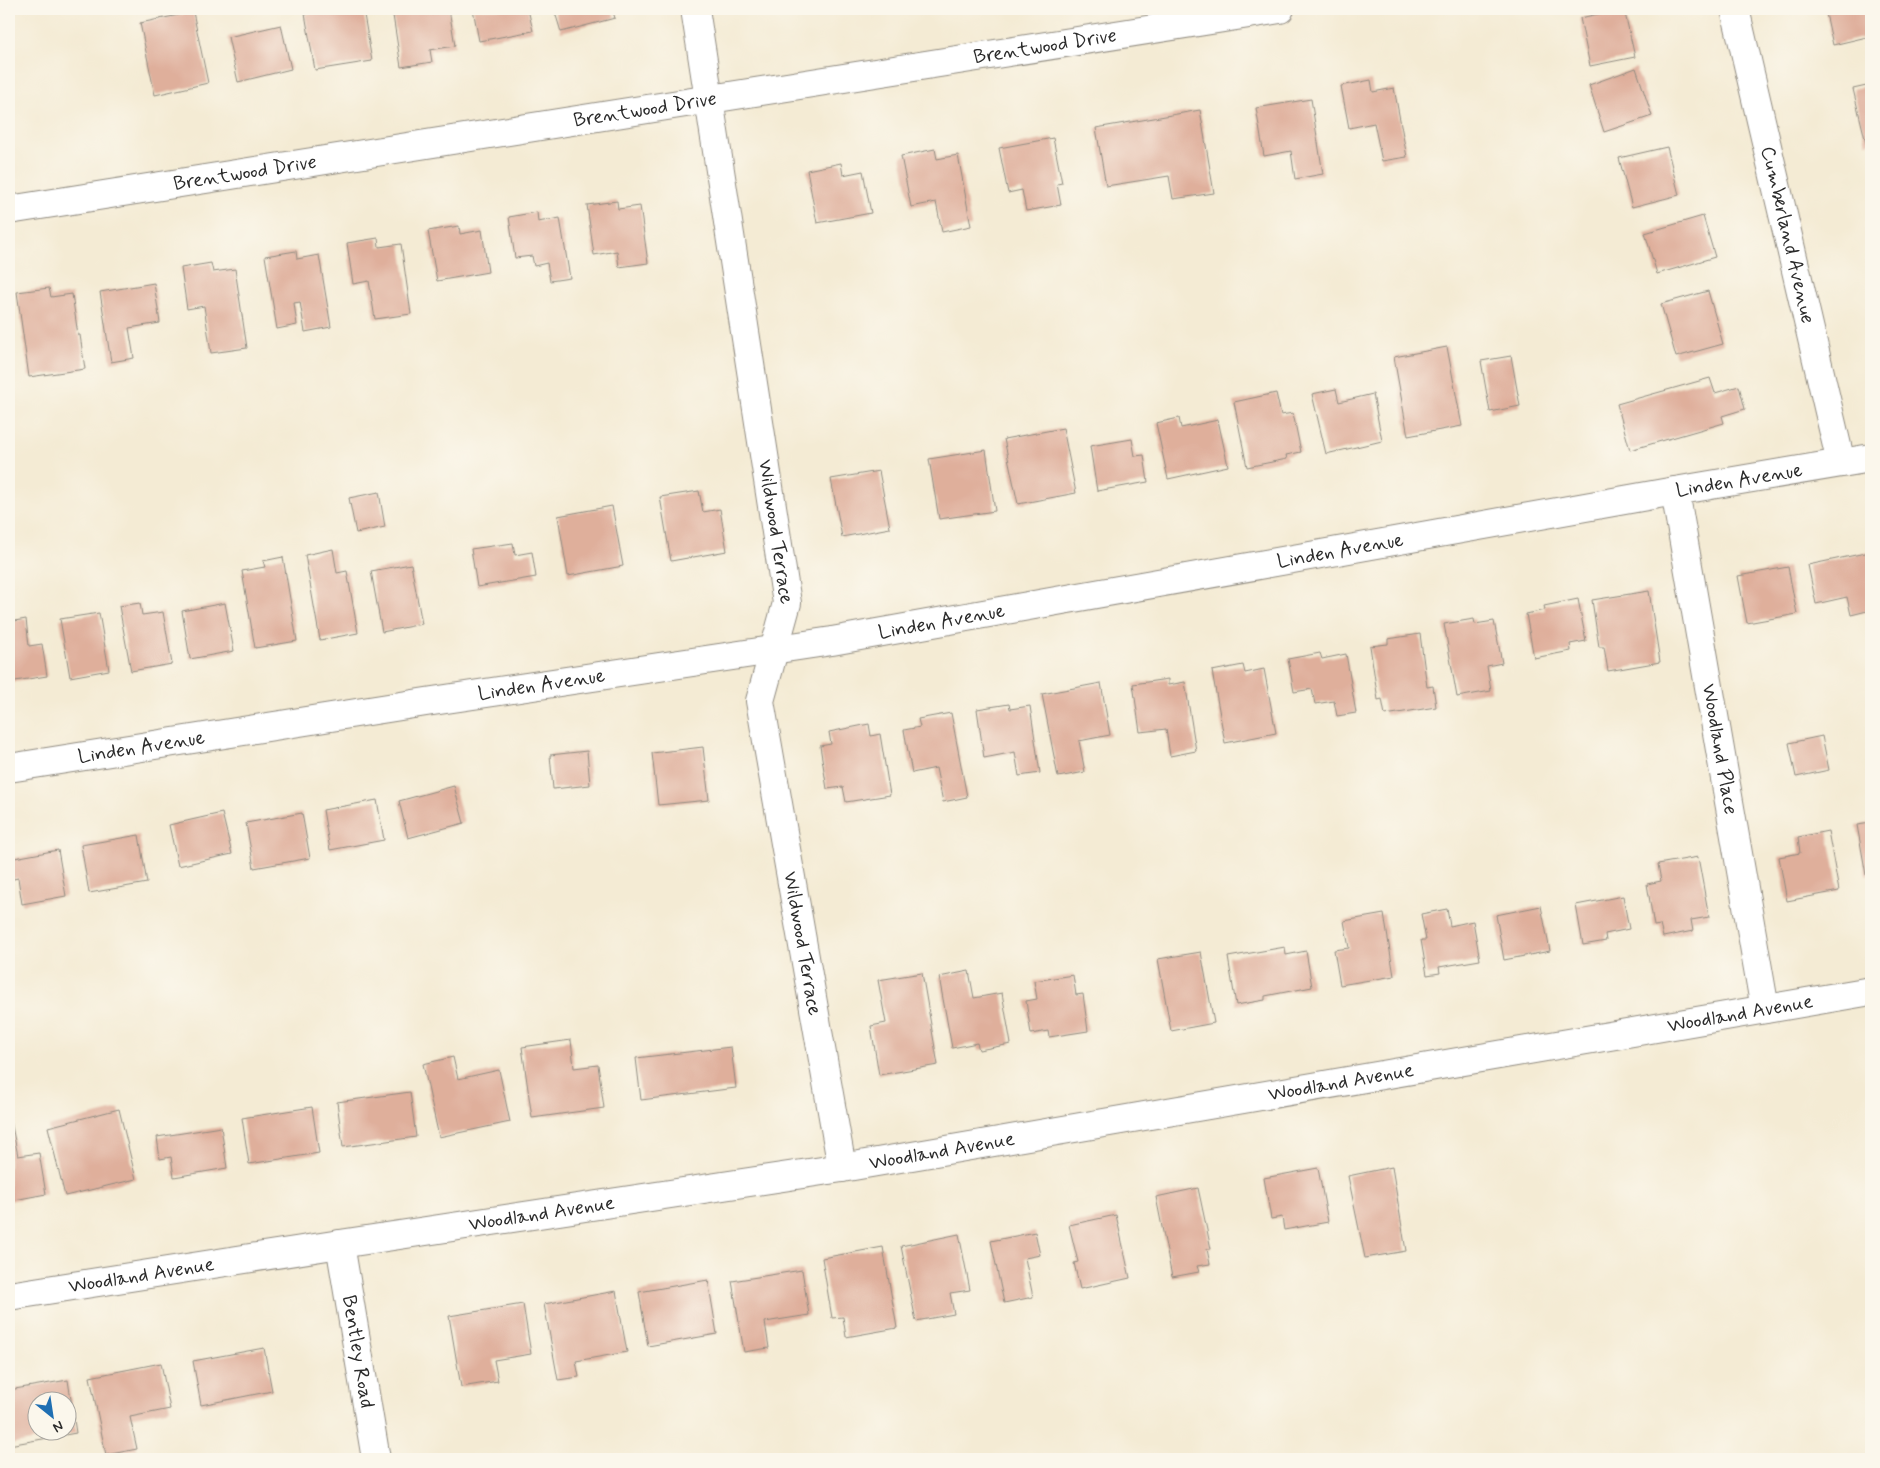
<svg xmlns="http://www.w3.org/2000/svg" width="1880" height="1468" font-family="Mynerve,sans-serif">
<rect width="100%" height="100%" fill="#fbf7ec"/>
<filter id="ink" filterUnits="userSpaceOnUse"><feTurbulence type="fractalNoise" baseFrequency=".02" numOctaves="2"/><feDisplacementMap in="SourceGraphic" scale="10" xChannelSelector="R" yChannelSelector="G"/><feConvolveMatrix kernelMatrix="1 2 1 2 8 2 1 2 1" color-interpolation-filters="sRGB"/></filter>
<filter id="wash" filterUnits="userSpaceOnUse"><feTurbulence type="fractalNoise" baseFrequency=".0096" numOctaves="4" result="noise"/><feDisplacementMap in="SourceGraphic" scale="20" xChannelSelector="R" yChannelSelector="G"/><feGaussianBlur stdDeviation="1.12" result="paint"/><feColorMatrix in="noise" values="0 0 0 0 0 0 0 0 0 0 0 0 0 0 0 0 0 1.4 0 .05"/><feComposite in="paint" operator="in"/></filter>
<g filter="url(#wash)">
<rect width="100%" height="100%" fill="#f4ebd4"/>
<g id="blocks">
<g fill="#dfaf9b" fill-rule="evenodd">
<path d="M335 9H363L372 61 315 70 305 14Z"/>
<path d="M392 9H449L455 46 430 50 432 62 401 67Z"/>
<path d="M473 9H528L533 31 479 41Z"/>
<path d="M554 9H612L615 18 561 32Z"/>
<path d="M1621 9H1624L1635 57 1590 66 1580 18Z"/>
<path d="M1825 9H1871V36L1833 45Z"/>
<path d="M193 12 208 83 155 95 140 23Z"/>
<path d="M281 25 291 69 238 82 228 37Z"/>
<path d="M1636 68 1652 116 1604 132 1589 85Z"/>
<path d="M1371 80 1373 92 1394 88 1407 157 1382 161 1374 123 1349 128 1341 86Z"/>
<path d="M1871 85V142L1866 143 1853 89Z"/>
<path d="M1311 99 1323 174 1295 179 1291 151 1264 156 1256 108Z"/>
<path d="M1200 110 1214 193 1173 199 1169 176 1106 186 1096 128Z"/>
<path d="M1053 138 1062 183 1057 184 1061 205 1026 211 1022 190 1008 193 999 148Z"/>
<path d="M1667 147 1679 195 1632 207 1619 158Z"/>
<path d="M935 149 937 159 958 155 971 226 942 232 936 202 911 207 901 156Z"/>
<path d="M841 163 843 175 863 171 871 213 817 223 807 170Z"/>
<path d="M617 201 618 209 640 206 648 263 619 267 617 251 594 255 587 205Z"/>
<path d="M537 212 538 222 560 218 570 278 550 281 547 263 534 266 532 256 515 258 509 217Z"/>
<path d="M1703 216 1715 257 1657 274 1645 233Z"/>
<path d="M459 226 460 234 482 230 488 272 437 281 428 231Z"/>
<path d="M378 238 379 247 401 244 411 314 375 319 369 281 353 284 347 243Z"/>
<path d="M296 251 297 259 319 255 331 327 305 332 300 302 294 303 297 325 277 329 265 256Z"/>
<path d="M211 263 213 272 235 269 247 348 211 353 204 306 187 309 181 268Z"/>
<path d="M154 283 160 323 129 328 134 358 111 362 100 292Z"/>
<path d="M49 288 51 297 72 294 78 335H80L85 369 29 377 17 292Z"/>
<path d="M1708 291 1723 344 1676 357 1661 304Z"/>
<path d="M1447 347 1462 426 1408 436 1394 357Z"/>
<path d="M1511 356 1520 406 1490 412 1481 361Z"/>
<path d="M1710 378 1715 393 1739 386 1745 409 1722 416 1724 423 1630 450 1617 404Z"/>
<path d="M1336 389 1339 402 1373 394 1382 441 1326 454 1312 394Z"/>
<path d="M1276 393 1281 415 1293 413 1301 452 1286 455 1287 459 1247 467 1234 402Z"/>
<path d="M1179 418 1181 428 1218 420 1228 466 1168 479 1156 423Z"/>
<path d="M1063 428 1076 493 1018 504 1004 439Z"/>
<path d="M1132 439 1135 456 1144 455 1148 482 1097 491 1090 446Z"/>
<path d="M986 450 995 511 939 519 929 459Z"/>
<path d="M879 471 890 528 842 537 831 479Z"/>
<path d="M699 491 703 512 720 509 727 551 671 561 660 497Z"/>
<path d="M379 492 385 527 356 533 349 498Z"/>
<path d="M612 506 623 566 568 576 558 516Z"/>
<path d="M513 543 515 555 532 552 536 577 477 587 471 549Z"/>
<path d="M333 549 337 573 347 571 358 633 320 640 305 555Z"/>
<path d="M1870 552 1871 610 1851 615 1847 597 1816 604 1808 565Z"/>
<path d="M283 557 297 641 255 648 242 571 265 567 263 561Z"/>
<path d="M411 564 422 624 382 632 371 571Z"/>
<path d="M1788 567 1797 614 1747 623 1738 576Z"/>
<path d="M1649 591 1660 662 1608 671 1604 647H1599L1592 600Z"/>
<path d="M1578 599 1586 641 1570 644 1571 651 1534 658 1526 614 1545 610 1544 606Z"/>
<path d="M140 603 142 615 163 612 172 664 131 671 119 606Z"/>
<path d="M225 603 234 651 190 659 182 611Z"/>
<path d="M99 613 109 670 70 677 60 619Z"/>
<path d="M26 619 29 646 42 644 47 676 9 682V622Z"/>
<path d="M1474 619 1475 624 1494 621 1502 663 1487 666 1491 691 1457 697 1444 624Z"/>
<path d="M1420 634 1427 687 1433 686 1436 707 1385 715 1382 699 1378 700 1370 646 1388 644V639Z"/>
<path d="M1320 653 1322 659 1346 654 1356 713 1337 716 1334 701 1315 704 1312 689 1294 692 1288 659Z"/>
<path d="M1243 665 1245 673 1264 669 1276 733 1225 743 1212 671Z"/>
<path d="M1168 679V685L1185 682 1196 751 1170 756 1166 729 1140 732 1133 684Z"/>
<path d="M1101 683 1110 735 1079 741 1085 772 1058 777 1042 694Z"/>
<path d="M1009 704 1010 709 1030 706 1040 773 1019 776 1015 752 984 758 977 709Z"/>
<path d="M951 713 967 797 943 802 936 768 912 773 904 730 920 727 918 719Z"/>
<path d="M869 724 871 736 880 734 890 795 846 802 843 787 827 789 820 746 831 744 829 732Z"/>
<path d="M1822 736 1829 770 1796 777 1789 743Z"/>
<path d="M703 747 709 800 658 805 652 753Z"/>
<path d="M587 751 590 785 553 789 550 755Z"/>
<path d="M454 786 464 823 408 838 399 801Z"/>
<path d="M377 800 384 840 330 850 323 810Z"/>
<path d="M222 813 232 854 178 866 169 825Z"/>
<path d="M302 813 310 858 254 868 246 823Z"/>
<path d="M1871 823V874L1866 875 1857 825Z"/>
<path d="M1828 831 1839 891 1787 901 1779 857 1800 853 1798 837Z"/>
<path d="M139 835 147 883 89 893 81 845Z"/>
<path d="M58 850 66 896 22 904 18 878 9 880V859Z"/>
<path d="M1698 857 1709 917 1691 920 1693 931 1663 937 1660 925 1654 926 1647 884 1661 881 1658 864Z"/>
<path d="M1623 896 1629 929 1605 934 1606 941 1583 945 1576 905Z"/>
<path d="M1541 906 1550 951 1504 960 1496 915Z"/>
<path d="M1447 909 1450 926 1473 921 1480 960 1439 967 1440 973 1427 975 1421 940H1426L1421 914Z"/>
<path d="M1384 914 1394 976 1340 985 1334 950 1349 948 1344 921Z"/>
<path d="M1285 947 1286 955 1306 951 1312 987 1265 996V1000L1236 1005 1228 957Z"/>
<path d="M1201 952 1214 1023 1171 1031 1158 959Z"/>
<path d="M969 971 974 998 1002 993 1011 1044 979 1050 977 1043 952 1048 939 977Z"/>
<path d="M922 973 938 1065 879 1075 871 1026 886 1023 878 980Z"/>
<path d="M1073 975 1076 995 1083 994 1088 1031 1049 1037 1048 1031 1031 1034 1026 1001 1037 999 1034 981Z"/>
<path d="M571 1040 574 1068 598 1065 604 1108 532 1118 522 1047Z"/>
<path d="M731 1047 736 1088 641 1100 636 1058Z"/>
<path d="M453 1057 458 1079 499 1070 510 1122 439 1137 423 1064Z"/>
<path d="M410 1092 416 1137 343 1147 337 1102Z"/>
<path d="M312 1107 319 1153 249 1164 242 1118Z"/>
<path d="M119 1109 136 1179 65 1196 48 1127Z"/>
<path d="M9 1121H11L18 1156 39 1153 46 1194 9 1201Z"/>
<path d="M221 1127 227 1168 174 1177 171 1157 160 1159 157 1137Z"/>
<path d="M1392 1167 1406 1251 1365 1258 1348 1176Z"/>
<path d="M1318 1168 1328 1222 1284 1230 1282 1217 1271 1219 1264 1178Z"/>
<path d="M1198 1188 1211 1249H1207L1210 1264 1197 1266 1199 1272 1172 1277 1156 1197Z"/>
<path d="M1116 1215 1130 1278 1080 1289 1074 1263 1078 1262 1069 1225Z"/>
<path d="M1035 1232 1040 1255 1025 1258 1033 1297 1004 1303 991 1241Z"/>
<path d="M959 1234 970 1290 950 1293 954 1314 916 1321 901 1246Z"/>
<path d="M883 1247 897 1328 846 1337 843 1317 832 1318 822 1258Z"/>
<path d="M802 1270 809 1315 765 1322 769 1348 744 1352 732 1281Z"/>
<path d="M708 1280 717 1334 648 1346 639 1292Z"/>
<path d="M616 1291 627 1352 576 1361 579 1377 558 1380 544 1304Z"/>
<path d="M523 1304 531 1354 494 1360 498 1381 461 1387 449 1316Z"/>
<path d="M264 1348 272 1391 201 1405 193 1361Z"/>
<path d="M161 1363 170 1409 130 1417 137 1449 106 1455 90 1377Z"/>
<path d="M68 1380 76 1433 9 1445V1390ZM38 1400H68V1430H38Z"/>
</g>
</g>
</g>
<g filter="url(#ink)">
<use href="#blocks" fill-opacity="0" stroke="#908b80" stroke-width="1"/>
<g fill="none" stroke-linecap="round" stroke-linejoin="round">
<g stroke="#908b80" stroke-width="30">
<g id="street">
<path id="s1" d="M695 9 787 603 760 701 842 1168"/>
<path id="s2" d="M1735 9 1841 463"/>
<path id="s3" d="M9 210 1280 9"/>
<path id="s4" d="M1675 491 1765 1009"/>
<path id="s5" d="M9 768 426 702 832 641 1675 491 1871 458"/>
<path id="s6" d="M340 1244 376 1459"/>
<path id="s7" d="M9 1296 340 1244 842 1168 1871 991"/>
</g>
</g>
<use href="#street" stroke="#fff" stroke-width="28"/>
</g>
</g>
<g text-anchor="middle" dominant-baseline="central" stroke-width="5" stroke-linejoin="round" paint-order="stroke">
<g font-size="20" fill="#2b2b2b" stroke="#fbf7ec">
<text stroke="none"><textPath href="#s3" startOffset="1049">Brentwood Drive</textPath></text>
<text stroke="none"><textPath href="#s3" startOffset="644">Brentwood Drive</textPath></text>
<text stroke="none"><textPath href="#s3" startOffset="239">Brentwood Drive</textPath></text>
<text stroke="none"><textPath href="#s2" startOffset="232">Cumberland Avenue</textPath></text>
<text stroke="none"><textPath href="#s5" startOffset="1754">Linden Avenue</textPath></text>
<text stroke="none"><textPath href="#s1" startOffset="529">Wildwood Terrace</textPath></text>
<text stroke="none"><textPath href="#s5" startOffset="1349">Linden Avenue</textPath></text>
<text stroke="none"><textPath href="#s5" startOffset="944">Linden Avenue</textPath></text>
<text stroke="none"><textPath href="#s5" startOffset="539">Linden Avenue</textPath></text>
<text stroke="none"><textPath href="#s5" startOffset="134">Linden Avenue</textPath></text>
<text stroke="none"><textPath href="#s4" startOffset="262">Woodland Place</textPath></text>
<text stroke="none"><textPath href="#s1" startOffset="949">Wildwood Terrace</textPath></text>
<text stroke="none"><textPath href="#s7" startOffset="1754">Woodland Avenue</textPath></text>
<text stroke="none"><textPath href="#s7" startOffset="1349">Woodland Avenue</textPath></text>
<text stroke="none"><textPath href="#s7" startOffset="944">Woodland Avenue</textPath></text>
<text stroke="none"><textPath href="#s7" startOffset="539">Woodland Avenue</textPath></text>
<text stroke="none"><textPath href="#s7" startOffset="134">Woodland Avenue</textPath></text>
<text stroke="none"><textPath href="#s6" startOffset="109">Bentley Road</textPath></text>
</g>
</g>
<rect width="1880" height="1468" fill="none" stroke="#fbf7ec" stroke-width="30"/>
<g transform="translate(52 1416) rotate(150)"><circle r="24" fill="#fbf7ec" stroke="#a8a59f"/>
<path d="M0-4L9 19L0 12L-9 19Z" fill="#1f6fb2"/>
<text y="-8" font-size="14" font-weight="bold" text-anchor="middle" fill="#2b2b2b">N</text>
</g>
</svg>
